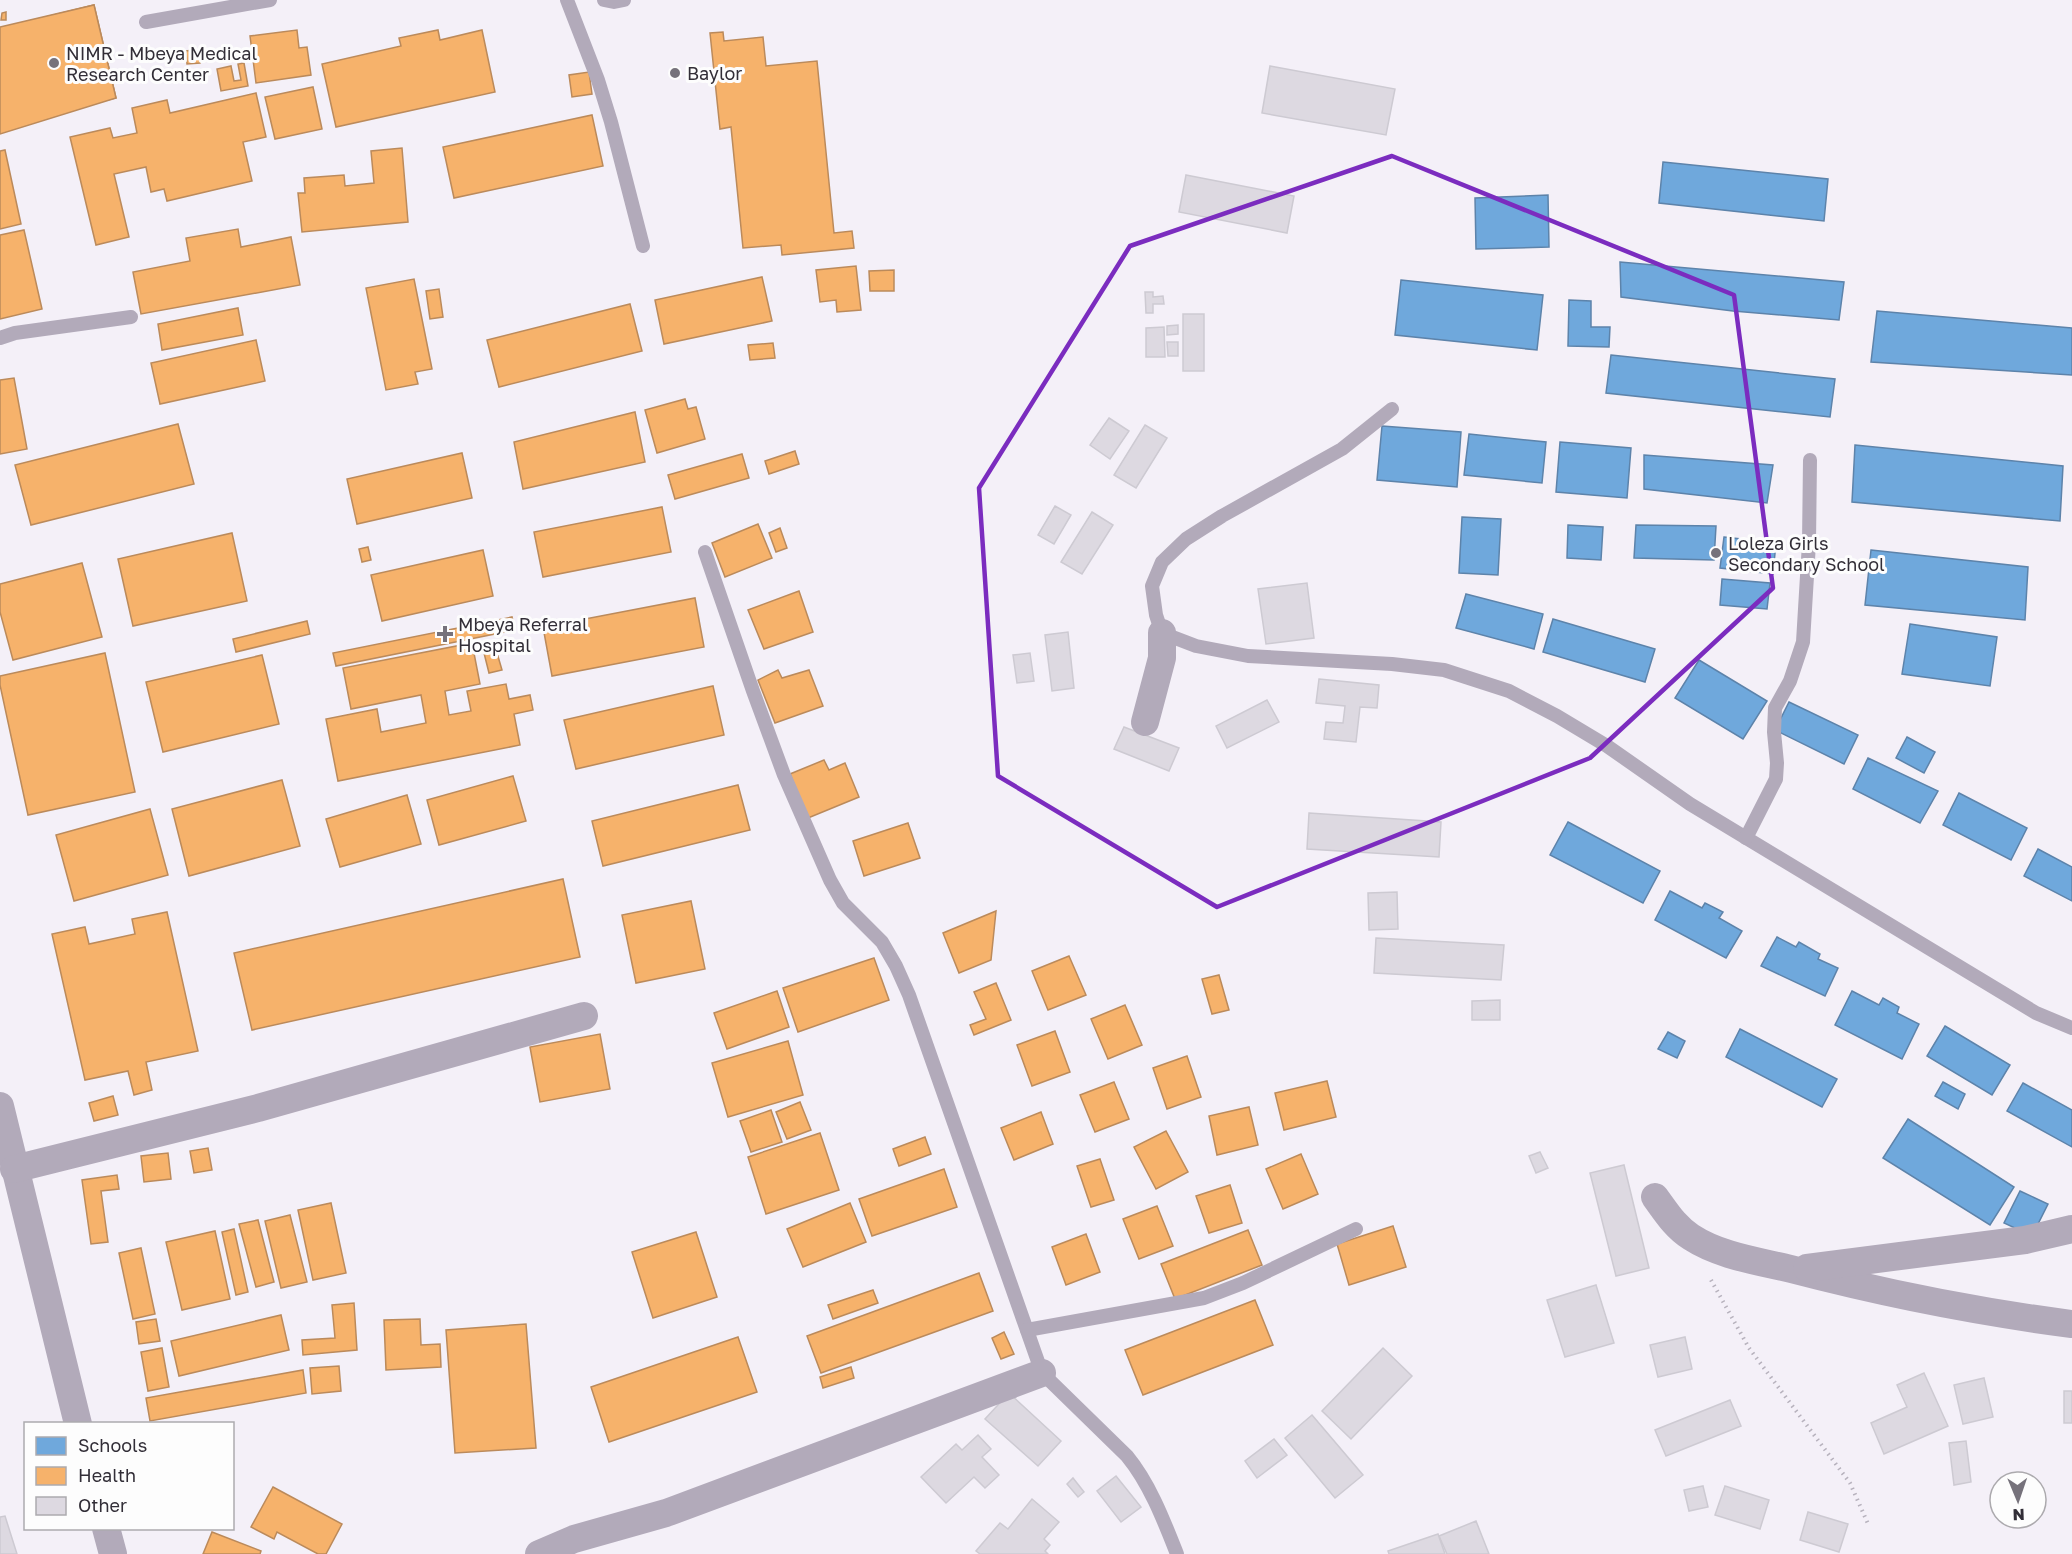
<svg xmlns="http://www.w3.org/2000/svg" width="2072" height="1554" font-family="'Golos Text',sans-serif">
<rect width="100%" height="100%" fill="#f4f0f8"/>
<g fill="#6fa8dc" stroke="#5d83aa" stroke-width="1.5">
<path d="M1663 162 1828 179 1824 221 1659 203Z"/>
<path d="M1548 195 1549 247 1476 249 1475 198Z"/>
<path d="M1620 262 1844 282 1839 320 1733 311 1621 297Z"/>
<path d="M1401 280 1543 295 1537 350 1395 335Z"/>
<path d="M1569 300 1591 301V327H1610L1609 347 1568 346Z"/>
<path d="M1877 311 2072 328V375L1871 362Z"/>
<path d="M1611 355 1835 379 1830 417 1606 393Z"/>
<path d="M1382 426 1461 432 1457 487 1377 480Z"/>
<path d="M1469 434 1546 442 1542 483 1464 475Z"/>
<path d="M1560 442 1631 448 1627 498 1556 492Z"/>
<path d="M1855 445 2063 466 2060 521 1852 502Z"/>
<path d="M1644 455 1773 465 1767 503 1644 489Z"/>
<path d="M1462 517 1501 519 1498 575 1459 573Z"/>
<path d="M1568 525 1603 527 1601 560 1567 558Z"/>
<path d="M1636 525 1716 526 1714 560 1634 558Z"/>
<path d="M1724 537 1776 543 1773 574 1720 568Z"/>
<path d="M1871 550 2028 567 2025 620 1865 605Z"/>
<path d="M1722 579 1770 583 1767 609 1720 605Z"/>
<path d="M1466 594 1543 614 1534 649 1456 628Z"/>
<path d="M1553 619 1655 649 1645 682 1543 652Z"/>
<path d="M1910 624 1997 637 1990 686 1902 674Z"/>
<path d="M1699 660 1767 701 1743 739 1675 698Z"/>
<path d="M1789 702 1858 735 1844 764 1775 730Z"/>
<path d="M1907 737 1935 752 1924 773 1896 758Z"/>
<path d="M1868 758 1938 791 1920 823 1853 789Z"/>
<path d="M1959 793 2027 828 2011 860 1943 825Z"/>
<path d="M1568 822 1660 871 1643 903 1550 855Z"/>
<path d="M2038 849 2072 867V901L2024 876Z"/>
<path d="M1670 891 1702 908 1705 903 1723 912 1719 918 1742 931 1726 958 1655 920Z"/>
<path d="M1777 937 1796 947 1799 942 1820 954 1818 959 1838 968 1825 996 1761 966Z"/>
<path d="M1852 991 1879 1005 1883 998 1899 1007 1897 1013 1919 1024 1902 1059 1835 1025Z"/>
<path d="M1945 1026 2010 1065 1992 1095 1927 1056Z"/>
<path d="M1740 1029 1837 1079 1822 1107 1726 1057Z"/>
<path d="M1668 1032 1685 1041 1677 1058 1658 1049Z"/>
<path d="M1943 1082 1965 1094 1958 1109 1935 1096Z"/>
<path d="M2023 1083 2072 1110V1147L2007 1111Z"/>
<path d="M1908 1119 2014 1187 1990 1225 1883 1158Z"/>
<path d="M2020 1191 2048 1204 2032 1236 2004 1223Z"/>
</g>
<g fill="#f6b26b" stroke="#bb8a5b" stroke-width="1.5">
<path d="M94 5 116 98 21 121 14 83 68 71 66 60 12 74 1 28Z"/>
<path d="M94 5 116 98 0 134V27Z"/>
<path d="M6 12V20H1L2 13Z"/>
<path d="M297 30 299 48 307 47 311 75 256 83 250 36Z"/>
<path d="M438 30 440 40 482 30 495 92 336 127 322 64 401 46 399 38Z"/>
<path d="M723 32 724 41 763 37 766 66 817 61 834 233 852 231 854 248 782 255 781 245 743 248 731 127 720 129 710 33Z"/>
<path d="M193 50V56L200 55V63L187 64 186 51Z"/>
<path d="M244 63 248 86 221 91 217 69 231 66 234 81 241 80 238 64Z"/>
<path d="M589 72 592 94 572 97 569 75Z"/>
<path d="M313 87 322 129 275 139 265 97Z"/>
<path d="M256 93 266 137 243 142 252 181 167 201 164 189 151 192 146 167 114 174 129 237 96 245 70 137 110 128 113 138 137 133 132 108 167 100 170 113Z"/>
<path d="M592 115 603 166 454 198 443 147Z"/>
<path d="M402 148 408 222 302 232 298 193H305L304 178 344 175 345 186 374 183 371 151Z"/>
<path d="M5 150 21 224 0 229V151Z"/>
<path d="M238 229 241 247 291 237 300 285 141 314 133 272 190 261 186 238Z"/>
<path d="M24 230 42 309 0 319V235Z"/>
<path d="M856 266 861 310 837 312 836 300 820 302 816 270Z"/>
<path d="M894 270V291H870L869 271Z"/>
<path d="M762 277 772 321 664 344 655 300Z"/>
<path d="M414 279 432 369 415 372 418 384 386 390 366 288Z"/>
<path d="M439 289 443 317 430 319 426 291Z"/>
<path d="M630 304 642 351 499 387 487 340Z"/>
<path d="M238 308 243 335 162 350 158 324Z"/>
<path d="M256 340 265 381 160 404 151 363Z"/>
<path d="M773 343 775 358 750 360 748 345Z"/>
<path d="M14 378 27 449 0 454V380Z"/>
<path d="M685 399 688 409 696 407 705 439 657 453 645 410Z"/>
<path d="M635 412 645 462 523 489 514 442Z"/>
<path d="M178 424 194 484 31 525 15 465Z"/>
<path d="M795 451 799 464 769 474 765 461Z"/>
<path d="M462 453 472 498 357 524 347 479Z"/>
<path d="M742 454 749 478 675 499 668 475Z"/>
<path d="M662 507 671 552 543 577 534 532Z"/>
<path d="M758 524 772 558 725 577 712 543Z"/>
<path d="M780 528 787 548 776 552 769 533Z"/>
<path d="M232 533 247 601 133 626 118 559Z"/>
<path d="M368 547 371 560 362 562 359 549Z"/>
<path d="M483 550 493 596 382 621 371 575Z"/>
<path d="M82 563 102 637 13 660 0 612V584Z"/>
<path d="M799 591 813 632 764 649 748 610Z"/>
<path d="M695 598 704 647 552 676 543 627Z"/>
<path d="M512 617 515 630 336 666 333 653Z"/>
<path d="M307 621 310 634 236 652 233 639Z"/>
<path d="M472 643 480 684 445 691 449 715 471 711 467 691 506 684 509 699 530 695 533 710 514 714 520 745 338 781 326 719 377 709 381 732 426 723 421 695 351 709 343 668Z"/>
<path d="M495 646 502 670 489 673 483 649Z"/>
<path d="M105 653 135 792 28 815 0 685V676Z"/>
<path d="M262 655 279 724 163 752 146 682Z"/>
<path d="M778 670 782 678 809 670 823 706 775 723 758 680Z"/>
<path d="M713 686 724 735 576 769 564 720Z"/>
<path d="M824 760 829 770 845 763 859 797 808 818 790 774Z"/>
<path d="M513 776 526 821 439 845 427 800Z"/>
<path d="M282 780 300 846 189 876 172 809Z"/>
<path d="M738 785 750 830 603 866 592 821Z"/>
<path d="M407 795 421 844 340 867 326 819Z"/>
<path d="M150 809 168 875 74 901 56 835Z"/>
<path d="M908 823 920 858 864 876 853 841Z"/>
<path d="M563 879 580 957 252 1030 234 953Z"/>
<path d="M691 901 705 969 636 983 622 915Z"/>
<path d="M996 911 991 960 959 973 943 933Z"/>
<path d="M167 912 198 1051 146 1062 152 1090 134 1095 128 1071 85 1080 52 934 85 927 89 944 135 934 132 919Z"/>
<path d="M1069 956 1086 995 1048 1010 1032 971Z"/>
<path d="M874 958 889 1000 798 1032 783 988Z"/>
<path d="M1219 975 1229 1010 1212 1014 1202 979Z"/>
<path d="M996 983 1011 1020 974 1035 970 1025 986 1019 974 992Z"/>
<path d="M777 991 789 1027 727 1049 714 1013Z"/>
<path d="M1125 1005 1142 1045 1108 1059 1091 1019Z"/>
<path d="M1055 1031 1070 1072 1032 1086 1017 1045Z"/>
<path d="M600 1034 610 1089 540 1102 530 1047Z"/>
<path d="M788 1041 803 1095 728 1117 712 1063Z"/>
<path d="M1187 1056 1201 1097 1167 1109 1153 1068Z"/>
<path d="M1327 1081 1336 1117 1284 1130 1275 1093Z"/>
<path d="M1114 1082 1129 1119 1095 1132 1080 1095Z"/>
<path d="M113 1096 118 1115 94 1121 89 1103Z"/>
<path d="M800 1102 811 1130 787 1139 776 1112Z"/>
<path d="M1249 1107 1258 1145 1217 1155 1209 1116Z"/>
<path d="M771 1110 782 1142 751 1152 740 1121Z"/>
<path d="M1041 1112 1053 1144 1014 1160 1001 1128Z"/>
<path d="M1166 1131 1188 1172 1156 1189 1134 1147Z"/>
<path d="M820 1133 839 1190 766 1214 748 1157Z"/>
<path d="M925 1137 931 1154 899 1166 893 1149Z"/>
<path d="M208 1148 212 1170 194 1173 190 1151Z"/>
<path d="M168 1153 171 1179 144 1182 141 1156Z"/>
<path d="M1301 1154 1318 1194 1283 1209 1266 1169Z"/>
<path d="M1100 1159 1114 1200 1091 1207 1077 1166Z"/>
<path d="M944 1169 957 1207 872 1236 859 1199Z"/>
<path d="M117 1175 119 1189 101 1191 108 1242 91 1244 82 1180Z"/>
<path d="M1230 1185 1242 1223 1209 1233 1196 1196Z"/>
<path d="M331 1203 346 1273 313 1280 298 1210Z"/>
<path d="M850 1203 866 1242 803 1267 787 1229Z"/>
<path d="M1157 1206 1173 1246 1139 1259 1123 1219Z"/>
<path d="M290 1215 307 1282 281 1288 265 1221Z"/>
<path d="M258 1220 274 1282 256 1287 239 1224Z"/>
<path d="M1393 1226 1406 1267 1349 1285 1337 1244Z"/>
<path d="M234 1229 248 1292 236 1295 222 1232Z"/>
<path d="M1248 1230 1262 1265 1175 1299 1161 1264Z"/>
<path d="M215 1231 230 1299 182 1310 166 1242Z"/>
<path d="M696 1232 717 1297 653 1318 632 1252Z"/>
<path d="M1086 1234 1100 1272 1066 1285 1052 1247Z"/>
<path d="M141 1248 155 1314 133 1319 119 1253Z"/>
<path d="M979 1273 993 1311 821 1373 807 1336Z"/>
<path d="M873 1290 878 1303 833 1319 828 1305Z"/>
<path d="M1255 1300 1273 1345 1143 1395 1125 1350Z"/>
<path d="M354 1303 357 1350 303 1355 302 1340 335 1338 332 1305Z"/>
<path d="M281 1315 289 1350 179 1376 171 1341Z"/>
<path d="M156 1319 160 1341 139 1344 136 1322Z"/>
<path d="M420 1319 421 1345 440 1344 441 1367 386 1370 384 1320Z"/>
<path d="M526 1324 536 1448 455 1453 446 1330Z"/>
<path d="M1004 1332 1014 1354 1001 1359 992 1338Z"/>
<path d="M738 1337 757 1392 609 1442 591 1387Z"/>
<path d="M162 1348 169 1387 148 1391 141 1352Z"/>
<path d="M339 1366 341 1391 312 1394 310 1368Z"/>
<path d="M851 1367 854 1378 823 1388 820 1377Z"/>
<path d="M303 1370 306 1393 150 1421 146 1398Z"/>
<path d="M273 1487 342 1524 326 1554H318L277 1532 274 1539 251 1527Z"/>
<path d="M212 1532 261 1551 260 1554H203Z"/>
</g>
<g fill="#ddd9e1" stroke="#cdcad2" stroke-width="1.5">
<path d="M1270 66 1395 89 1386 135 1262 113Z"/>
<path d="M1186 175 1294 196 1287 233 1179 212Z"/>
<path d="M1145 292H1153V297L1163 296 1164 304H1153V313H1146Z"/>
<rect x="1183" y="314" width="21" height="57"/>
<path d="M1178 325V334L1167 335V326Z"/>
<path d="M1164 327 1165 357H1146V328Z"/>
<path d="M1167 342H1178V356H1168Z"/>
<path d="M1109 418 1129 431 1110 459 1090 445Z"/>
<path d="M1145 425 1167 438 1136 488 1114 475Z"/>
<path d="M1055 506 1071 515 1054 544 1038 535Z"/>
<path d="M1092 512 1113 525 1082 574 1061 562Z"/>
<path d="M1307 583 1314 638 1266 644 1258 589Z"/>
<path d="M1068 632 1074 688 1052 691 1045 635Z"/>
<path d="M1030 653 1034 681 1017 683 1013 655Z"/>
<path d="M1319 679 1379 685 1377 708 1360 707 1356 742 1324 739 1326 722 1343 723 1345 706 1316 703Z"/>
<path d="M1267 700 1279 722 1227 748 1216 726Z"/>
<path d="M1124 727 1179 748 1169 771 1114 749Z"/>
<path d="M1309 813 1441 822 1439 857 1307 849Z"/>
<path d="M1397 892 1398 929 1369 930 1368 893Z"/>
<path d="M1376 938 1504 945 1501 980 1374 973Z"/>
<path d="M1500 1000V1020H1472V1001Z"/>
<path d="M1540 1152 1548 1168 1536 1173 1529 1156Z"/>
<path d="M1624 1165 1649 1268 1616 1276 1590 1173Z"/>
<path d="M1596 1285 1614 1343 1565 1357 1547 1300Z"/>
<path d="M1685 1337 1692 1369 1658 1377 1650 1345Z"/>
<path d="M1383 1348 1412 1376 1351 1439 1322 1411Z"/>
<path d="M1924 1373 1948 1426 1884 1454 1871 1423 1907 1407 1897 1385Z"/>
<path d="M1984 1378 1993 1417 1963 1424 1954 1385Z"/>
<rect x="2064" y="1391" width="8" height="32"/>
<path d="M1009 1393 1061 1441 1038 1466 985 1419Z"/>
<path d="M1730 1400 1741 1426 1666 1456 1655 1430Z"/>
<path d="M1312 1415 1363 1475 1335 1498 1285 1438Z"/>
<path d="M978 1435 991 1449 982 1457 999 1475 985 1488 974 1477 946 1503 921 1477 956 1444 962 1450Z"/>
<path d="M1274 1439 1287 1455 1257 1478 1245 1461Z"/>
<path d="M1966 1441 1971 1482 1954 1485 1949 1443Z"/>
<path d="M1116 1476 1141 1507 1121 1522 1097 1491Z"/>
<path d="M1073 1478 1084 1492 1078 1497 1067 1484Z"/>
<path d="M1703 1486 1708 1507 1689 1511 1684 1490Z"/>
<path d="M1725 1486 1769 1500 1760 1529 1715 1515Z"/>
<path d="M1032 1499 1059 1522 1044 1539 1050 1545 1045 1551 1048 1554H980L976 1551 1000 1523 1008 1529Z"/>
<path d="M1808 1512 1848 1524 1839 1552 1800 1540Z"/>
<path d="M5 1516 17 1554H0V1517Z"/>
<path d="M1476 1521 1489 1554H1447L1439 1536Z"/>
<path d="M1438 1534 1445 1554H1389L1388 1551Z"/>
</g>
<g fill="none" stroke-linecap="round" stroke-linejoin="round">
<path stroke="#b7b2bd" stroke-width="4" stroke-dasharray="1.5 4.5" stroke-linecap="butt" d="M1711 1280 1749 1348 1850 1483 1869 1526"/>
<g stroke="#b2aaba" stroke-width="14">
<path d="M567 0 598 80 611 122 643 246"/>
<path d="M604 0 614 2 624 0"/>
<path d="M146 22 270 0"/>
<path d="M0 338 15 333 131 317"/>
<path d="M1392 409 1342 449 1222 516 1186 539 1162 562 1152 586 1156 615 1162 633 1196 646 1248 656 1392 664 1444 670 1509 691 1557 716 1607 746 1690 804 2036 1013 2072 1028"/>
<path d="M705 552 753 691 784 775 830 880 843 903 882 942 896 966 909 995 1042 1373 1127 1456C1150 1484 1164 1521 1177 1554"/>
<path d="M1746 838 1776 779 1777 763 1774 732 1775 708 1790 681 1803 642 1809 543 1810 460"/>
<path d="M1027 1330 1204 1298 1243 1283 1356 1229"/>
</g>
<g stroke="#b2aaba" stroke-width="28">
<path d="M1145 722 1162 658V633"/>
<path d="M0 1106 78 1424"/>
<path d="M14 1169 258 1108 584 1016"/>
<path d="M1655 1197C1666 1212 1675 1227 1691 1237 1720 1256 1758 1261 1791 1269 1883 1293 1978 1312 2072 1324"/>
<path d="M1807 1268 2025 1240 2072 1229"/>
<path d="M106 1528 113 1554"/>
<path d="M539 1554 574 1539 666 1513 1042 1373"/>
</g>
</g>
<path fill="none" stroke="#7b2cbf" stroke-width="4.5" stroke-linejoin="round" d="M1392 156 1734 295 1773 588 1590 758 1217 907 998 776 979 488 1130 246Z"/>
<g fill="#76727b" stroke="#fdfdfd" stroke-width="2">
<circle cx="54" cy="63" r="6"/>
<circle cx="675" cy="73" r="6"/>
<circle cx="1716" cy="553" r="6"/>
<path d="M442 625h6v6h6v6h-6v6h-6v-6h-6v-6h6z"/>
</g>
<g text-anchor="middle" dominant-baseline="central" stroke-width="6" stroke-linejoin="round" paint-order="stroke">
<g font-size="18" fill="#322e37" stroke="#fdfdfd" text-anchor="start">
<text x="66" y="53">NIMR - Mbeya Medical<tspan x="66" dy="21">Research Center</tspan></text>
<text x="687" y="73">Baylor</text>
<text x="1728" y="543">Loleza Girls<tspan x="1728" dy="21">Secondary School</tspan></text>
<text x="458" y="624">Mbeya Referral<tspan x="458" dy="21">Hospital</tspan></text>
</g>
</g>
<rect x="24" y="1422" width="210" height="108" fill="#fdfdfd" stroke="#acaaae" stroke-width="1.5"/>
<rect x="36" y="1437" width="30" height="18" fill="#6fa8dc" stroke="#acaaae" stroke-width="1.5"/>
<text x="78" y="1452" font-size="18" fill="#322e37">Schools</text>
<rect x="36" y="1467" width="30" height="18" fill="#f6b26b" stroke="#acaaae" stroke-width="1.5"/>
<text x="78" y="1482" font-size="18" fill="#322e37">Health</text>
<rect x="36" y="1497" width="30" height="18" fill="#ddd9e1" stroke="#acaaae" stroke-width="1.5"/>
<text x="78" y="1512" font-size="18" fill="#322e37">Other</text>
<g transform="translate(2018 1500) rotate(178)"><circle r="28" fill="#fdfdfd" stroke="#acaaae" stroke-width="1.5"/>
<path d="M0-4.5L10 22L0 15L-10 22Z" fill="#76727b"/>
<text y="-9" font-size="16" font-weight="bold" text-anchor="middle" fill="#322e37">N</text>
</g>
</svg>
